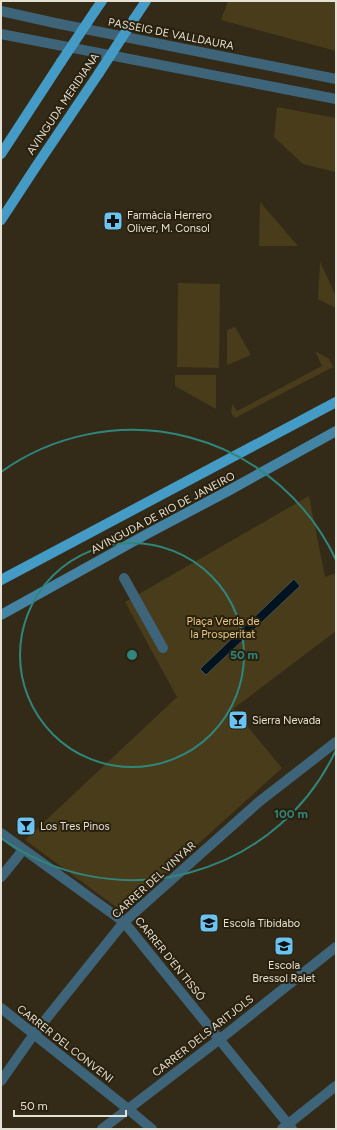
<svg xmlns="http://www.w3.org/2000/svg" width="337" height="1130" font-family="Figtree,sans-serif">
<rect width="100%" height="100%" fill="#332b18"/>
<g fill="#493c1a">
<path d="M228 1H336V51L221 20Z"/>
<path d="M277 107 336 118V172L303 164 274 137Z"/>
<path d="M260 202 298 246H259Z"/>
<path d="M320 262 336 296V308L318 299Z"/>
<path d="M178 283 220 284 219 368 177 367Z"/>
<path d="M235 327 251 355 227 365V330Z"/>
<path d="M315 351 329 359 333 367 235 418 231 413 232 404 237 411 322 366Z"/>
<path d="M175 375H216V409L175 386Z"/>
<path d="M309 496 325 577 336 573V631L233 709 282 768 123 912 25 840 177 697 125 602Z"/>
</g>
<path fill="#00131e" stroke="#455055" d="M294 579 300 586 206 675 200 669Z"/>
<g fill="none" stroke-linecap="round" stroke-linejoin="round">
<g stroke="#3e6479" stroke-width="10">
<path d="M124 578 163 648"/>
<path d="M1 833 124 922 292 1129"/>
<path d="M1 877 19 855 22 849"/>
<path d="M1 1008 128 1109 152 1129"/>
<path d="M1 1081 34 1034 124 922 260 801 336 742"/>
<path d="M102 1129 229 1032 336 947"/>
<path d="M282 1129 336 1086"/>
</g>
<g stroke="#3e6479" stroke-width="10">
<path d="M1 11 55 23 336 79"/>
<path d="M1 34 336 99"/>
</g>
<path stroke="#4384a5" stroke-width="10" d="M1 615 147 534 228 491 336 431"/>
<g stroke="#449bc6" stroke-width="10">
<path d="M95 11 102 1"/>
<path d="M134 19 146 1"/>
<path d="M1 154 61 62"/>
<path d="M1 220 35 168 99 73"/>
<path d="M1 580 336 402"/>
</g>
<g stroke="#449bc6" stroke-width="10">
<path d="M61 62 95 11"/>
<path d="M99 73 134 19"/>
</g>
</g>
<g fill="none" stroke="#2f867d" stroke-width="2">
<circle cx="132" cy="655" r="112"/>
<path d="M336 750A225 225 0 0 1 1 838M1 472A225 225 0 0 1 336 560"/>
</g>
<defs>
<g id="pharmacy-square" transform="scale(1)"><rect x="-9" y="-9" width="18" height="18" rx="4" fill="#6ac3f1" stroke="#29210e"/><path d="M-2-6h4v4h4v4h-4v4h-4v-4h-4v-4h4Z" fill="#111"/></g>
<g id="bar-square" transform="scale(1)"><rect x="-9" y="-9" width="18" height="18" rx="4" fill="#6ac3f1" stroke="#29210e"/><path d="M-6-5H6L.8 .8V4.5H3.5V6h-7V4.5H-.8V.8Z" fill="#111"/></g>
<g id="school-square" transform="scale(1)"><rect x="-9" y="-9" width="18" height="18" rx="4" fill="#6ac3f1" stroke="#29210e"/><path d="M0-5L7-2L0 1L-7-2ZM-4 1L0 2.5L4 1V4Q0 6-4 4Z" fill="#111"/></g>
</defs>
<g fill-rule="evenodd">
<use href="#pharmacy-square" x="113" y="221"/>
<use href="#bar-square" x="238" y="720"/>
<use href="#bar-square" x="26" y="826"/>
<use href="#school-square" x="209" y="923"/>
<use href="#school-square" x="284" y="946"/>
</g>
<g text-anchor="middle" dominant-baseline="central" stroke-width="4" stroke-linejoin="round" paint-order="stroke">
<g font-size="11" fill="#e5e0d4" stroke="#29210e">
<text transform="translate(171 34) rotate(11)">PASSEIG DE VALLDAURA</text>
<text transform="translate(63 104) rotate(-56)">AVINGUDA MERIDIANA</text>
<text transform="translate(163 513) rotate(-28)">AVINGUDA DE RIO DE JANEIRO</text>
<text transform="translate(154 880) rotate(-42)">CARRER DEL VINYAR</text>
<text transform="translate(170 959) rotate(51)">CARRER D'EN TISSÓ</text>
<text transform="translate(203 1036) rotate(-38)">CARRER DELS ARITJOLS</text>
<text transform="translate(65 1044) rotate(38)">CARRER DEL CONVENI</text>
</g>
<g font-size="11" fill="#e5e0d4" stroke="#29210e" text-anchor="start">
<text x="127" y="215">Farmàcia Herrero<tspan x="127" dy="13">Oliver, M. Consol</tspan></text>
<text x="252" y="720">Sierra Nevada</text>
<text x="40" y="826">Los Tres Pinos</text>
<text x="223" y="923">Escola Tibidabo</text>
<text x="284" y="965" text-anchor="middle">Escola<tspan x="284" dy="13">Bressol Ralet</tspan></text>
</g>
<g font-size="11" fill="#e8ca86" stroke="#29210e">
<text x="223" y="621">Plaça Verda de<tspan x="223" dy="13">la Prosperitat</tspan></text>
</g>
</g>
<circle cx="132" cy="655" r="6" fill="#2f867d" stroke="#29210e" stroke-width="2"/>
<g font-size="12" text-anchor="middle" font-weight="bold" fill="#2f867d" stroke="#29210e" stroke-width="4" stroke-linejoin="round" paint-order="stroke">
<text x="244" y="659">50 m</text>
<text x="291" y="818">100 m</text>
</g>
<rect width="337" height="1130" fill="none" stroke="#e5e0d4" stroke-width="4"/>
<path d="M14 1110v6h112v-6" fill="none" stroke="#e5e0d4" stroke-width="2"/>
<text x="20" y="1110" font-size="12" fill="#e5e0d4" stroke="#29210e" stroke-width="3" paint-order="stroke">50 m</text>
</svg>
